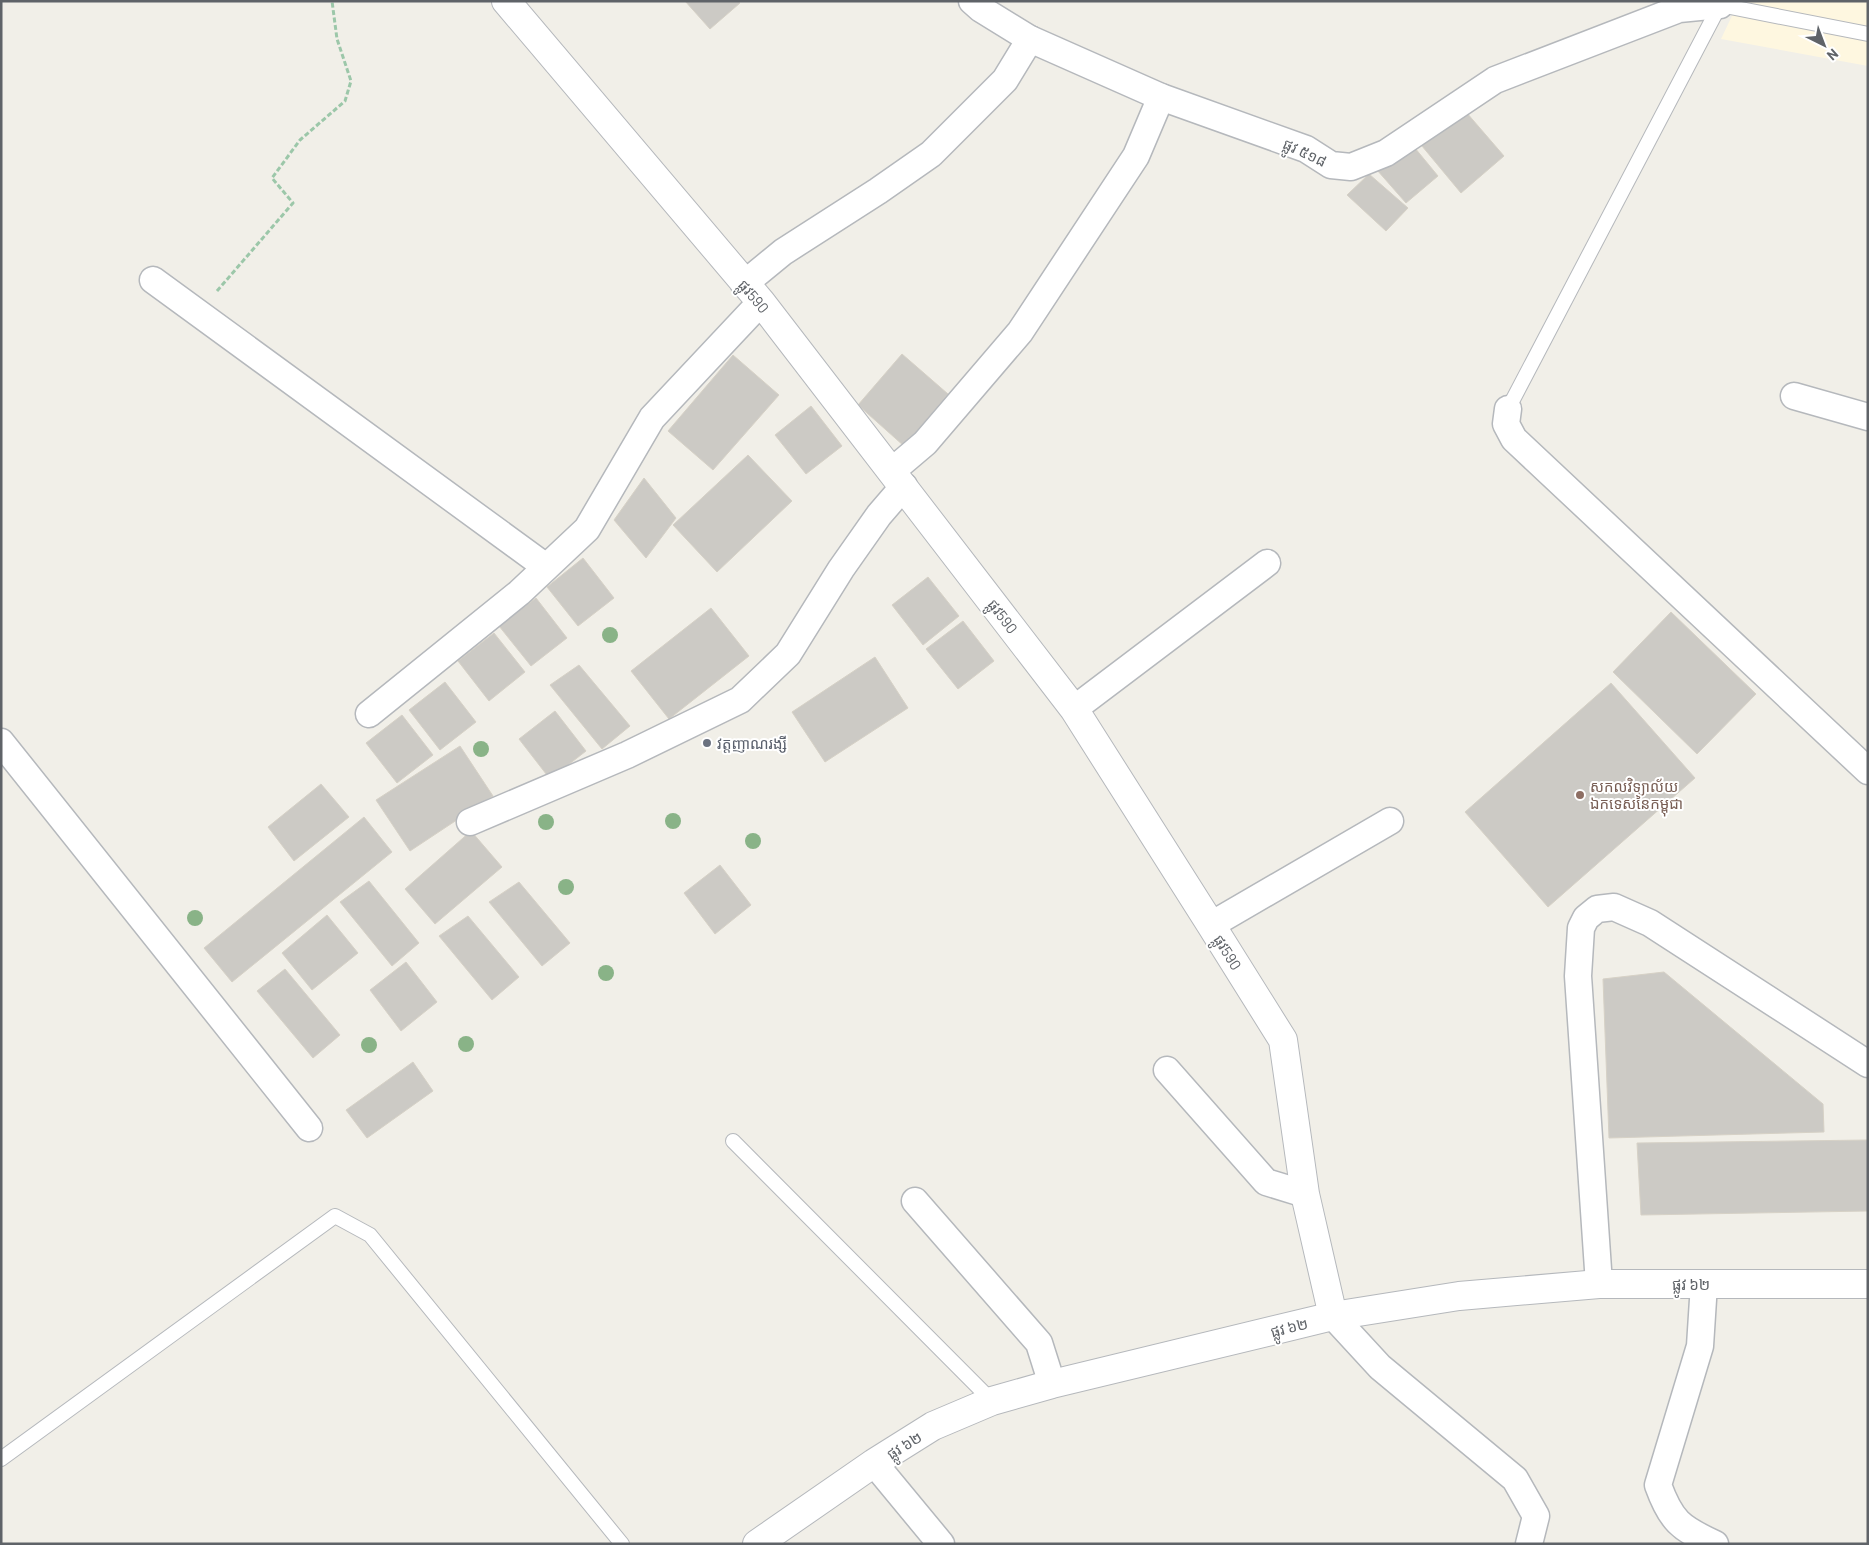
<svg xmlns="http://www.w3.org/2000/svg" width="1869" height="1545" font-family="Barlow,'Noto Sans Khmer',sans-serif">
<rect width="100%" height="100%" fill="#f1efe8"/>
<path fill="#fef7e0" d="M1739 1H1868V66L1721 39Z"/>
<g fill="#cccac5" stroke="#d6d1c6">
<path d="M685 1H738L740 3 710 29Z"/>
<path d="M1460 105 1504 156 1461 193 1417 140Z"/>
<path d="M1410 142 1438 176 1406 203 1377 170Z"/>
<path d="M1369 174 1408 208 1386 231 1347 195Z"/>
<path d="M902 354 948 394 904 446 858 405Z"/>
<path d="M733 355 779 395 713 470 668 431Z"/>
<path d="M811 406 842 446 806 474 775 435Z"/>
<path d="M748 455 792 501 717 572 673 525Z"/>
<path d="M644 478 676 518 646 558 614 520Z"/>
<path d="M583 558 614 598 578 626 547 587Z"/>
<path d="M928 577 959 616 923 645 892 605Z"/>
<path d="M536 598 567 638 531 666 499 626Z"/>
<path d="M711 608 749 656 669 719 631 671Z"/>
<path d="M1671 612 1756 694 1697 754 1613 672Z"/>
<path d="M963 621 994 661 958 689 926 649Z"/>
<path d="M494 633 525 672 489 701 458 661Z"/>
<path d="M875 657 908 708 825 762 792 712Z"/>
<path d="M579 665 630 726 602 749 550 685Z"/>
<path d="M445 682 476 722 440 750 409 710Z"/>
<path d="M1611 683 1695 778 1548 907 1465 812Z"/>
<path d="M555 711 586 751 550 779 519 739Z"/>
<path d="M402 715 433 755 397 783 366 743Z"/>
<path d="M460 746 493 796 410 851 376 800Z"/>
<path d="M321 784 349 817 294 861 268 827Z"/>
<path d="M364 817 392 852 232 982 204 948Z"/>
<path d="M471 831 502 867 435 924 405 889Z"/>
<path d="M720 865 751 905 715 934 684 893Z"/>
<path d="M369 881 419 943 392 966 340 902Z"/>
<path d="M519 882 570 943 542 966 489 902Z"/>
<path d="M327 915 358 953 312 990 282 953Z"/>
<path d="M468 916 519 977 492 1000 439 936Z"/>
<path d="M406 962 437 1002 401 1031 370 990Z"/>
<path d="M285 969 340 1035 313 1058 257 991Z"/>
<path d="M1664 972 1823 1104 1824 1132 1609 1138 1603 979Z"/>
<path d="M413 1062 433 1091 367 1138 346 1110Z"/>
<path d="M1868 1140V1211L1641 1215 1637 1143Z"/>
</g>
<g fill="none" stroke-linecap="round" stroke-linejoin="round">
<g stroke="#b5b8bc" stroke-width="16">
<g id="service">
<path d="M1720 5 1868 34"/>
<path d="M1508 409 1721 3"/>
<path d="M733 1141 992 1401"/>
<path d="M1 1459 335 1216 370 1235 622 1544"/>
</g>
</g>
<g stroke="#b5b8bc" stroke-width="29">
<g id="minor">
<path d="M972 1 981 9 1030 39 1161 97 1306 149 1331 165 1351 167 1386 153 1495 80 1679 9 1720 5"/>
<path d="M153 280 546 567"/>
<path d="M744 284 783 252 878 191 931 154 1005 80 1030 39"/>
<path d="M1794 396 1868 417"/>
<path d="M1508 409 1506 424 1514 439 1868 771"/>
<path d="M892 471 925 443 1020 332 1136 156 1161 97"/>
<path d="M1074 709 1267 563"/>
<path d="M369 714 519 593 587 529 652 418 761 302"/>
<path d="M1 742 309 1128"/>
<path d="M470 822 627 755 740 700 788 654 841 569 879 515 904 486"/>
<path d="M1211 925 1390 821"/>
<path d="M1167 1070 1266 1182 1305 1194"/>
<path d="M915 1201 1039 1343 1052 1384"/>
<path d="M1599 1284 1578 976 1581 928 1586 918 1597 909 1614 907 1650 923 1868 1064"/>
<path d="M1704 1284 1700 1346 1658 1485C1671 1521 1680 1528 1715 1544"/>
<path d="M1333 1316 1380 1367 1515 1479 1536 1516 1529 1544"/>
<path d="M874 1463 941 1544"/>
</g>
</g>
<g stroke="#b5b8bc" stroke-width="30">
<g id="tertiary">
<path d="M506 1 761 302 1074 709 1211 925 1283 1040 1305 1194 1333 1316"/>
<path d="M757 1544 874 1463 933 1426 992 1401 1052 1384 1333 1316 1459 1296 1599 1284H1868"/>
</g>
</g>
<path stroke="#9cc7a9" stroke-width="3" stroke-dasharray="5 2.5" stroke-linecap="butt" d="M217 291 293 203 272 178 300 140 345 101 351 81 337 39 332 1"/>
<use href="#service" stroke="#fff" stroke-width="14"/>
<use href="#minor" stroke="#fff" stroke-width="26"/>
<use href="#tertiary" stroke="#fff" stroke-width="28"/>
</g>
<g fill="#89b387">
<circle cx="610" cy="635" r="8"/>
<circle cx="481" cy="749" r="8"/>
<circle cx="673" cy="821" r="8"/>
<circle cx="546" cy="822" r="8"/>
<circle cx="753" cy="841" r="8"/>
<circle cx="566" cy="887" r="8"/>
<circle cx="195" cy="918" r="8"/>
<circle cx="606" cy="973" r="8"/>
<circle cx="466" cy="1044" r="8"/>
<circle cx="369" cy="1045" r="8"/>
</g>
<circle fill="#6b7280" stroke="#fff" stroke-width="2" cx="707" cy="743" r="5"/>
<circle fill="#8d6e63" stroke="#fff" stroke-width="2" cx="1580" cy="795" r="5"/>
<g text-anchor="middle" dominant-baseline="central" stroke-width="4" stroke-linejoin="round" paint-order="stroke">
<g font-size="15" fill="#5f6368" stroke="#fff">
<text transform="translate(1305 152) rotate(25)">ផ្លូវ ៥១៨</text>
<text transform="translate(754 296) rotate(50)">ផ្លូវ590</text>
<text transform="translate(1003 616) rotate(53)">ផ្លូវ590</text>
<text transform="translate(1228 952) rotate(58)">ផ្លូវ590</text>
<text x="1691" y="1284">ផ្លូវ ៦២</text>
<text transform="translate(1289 1327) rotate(-14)">ផ្លូវ ៦២</text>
<text transform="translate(904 1445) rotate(-32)">ផ្លូវ ៦២</text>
</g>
<g font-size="15" fill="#5b616d" stroke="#fff" text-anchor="start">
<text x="717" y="743">វត្តញាណរង្សី</text>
</g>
<g font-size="15" fill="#785e54" stroke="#fff" text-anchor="start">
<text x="1590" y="786">សកលវិទ្យាល័យ<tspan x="1590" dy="17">ឯកទេសនៃកម្ពុជា</tspan></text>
</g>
</g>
<rect width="1869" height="1545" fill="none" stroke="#5f6368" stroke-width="5"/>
<g transform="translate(1824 45) rotate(138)" stroke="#ffffff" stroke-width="4" paint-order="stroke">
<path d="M0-4L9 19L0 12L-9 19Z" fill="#5f6368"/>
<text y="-8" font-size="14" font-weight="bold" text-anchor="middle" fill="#5f6368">N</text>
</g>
</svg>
